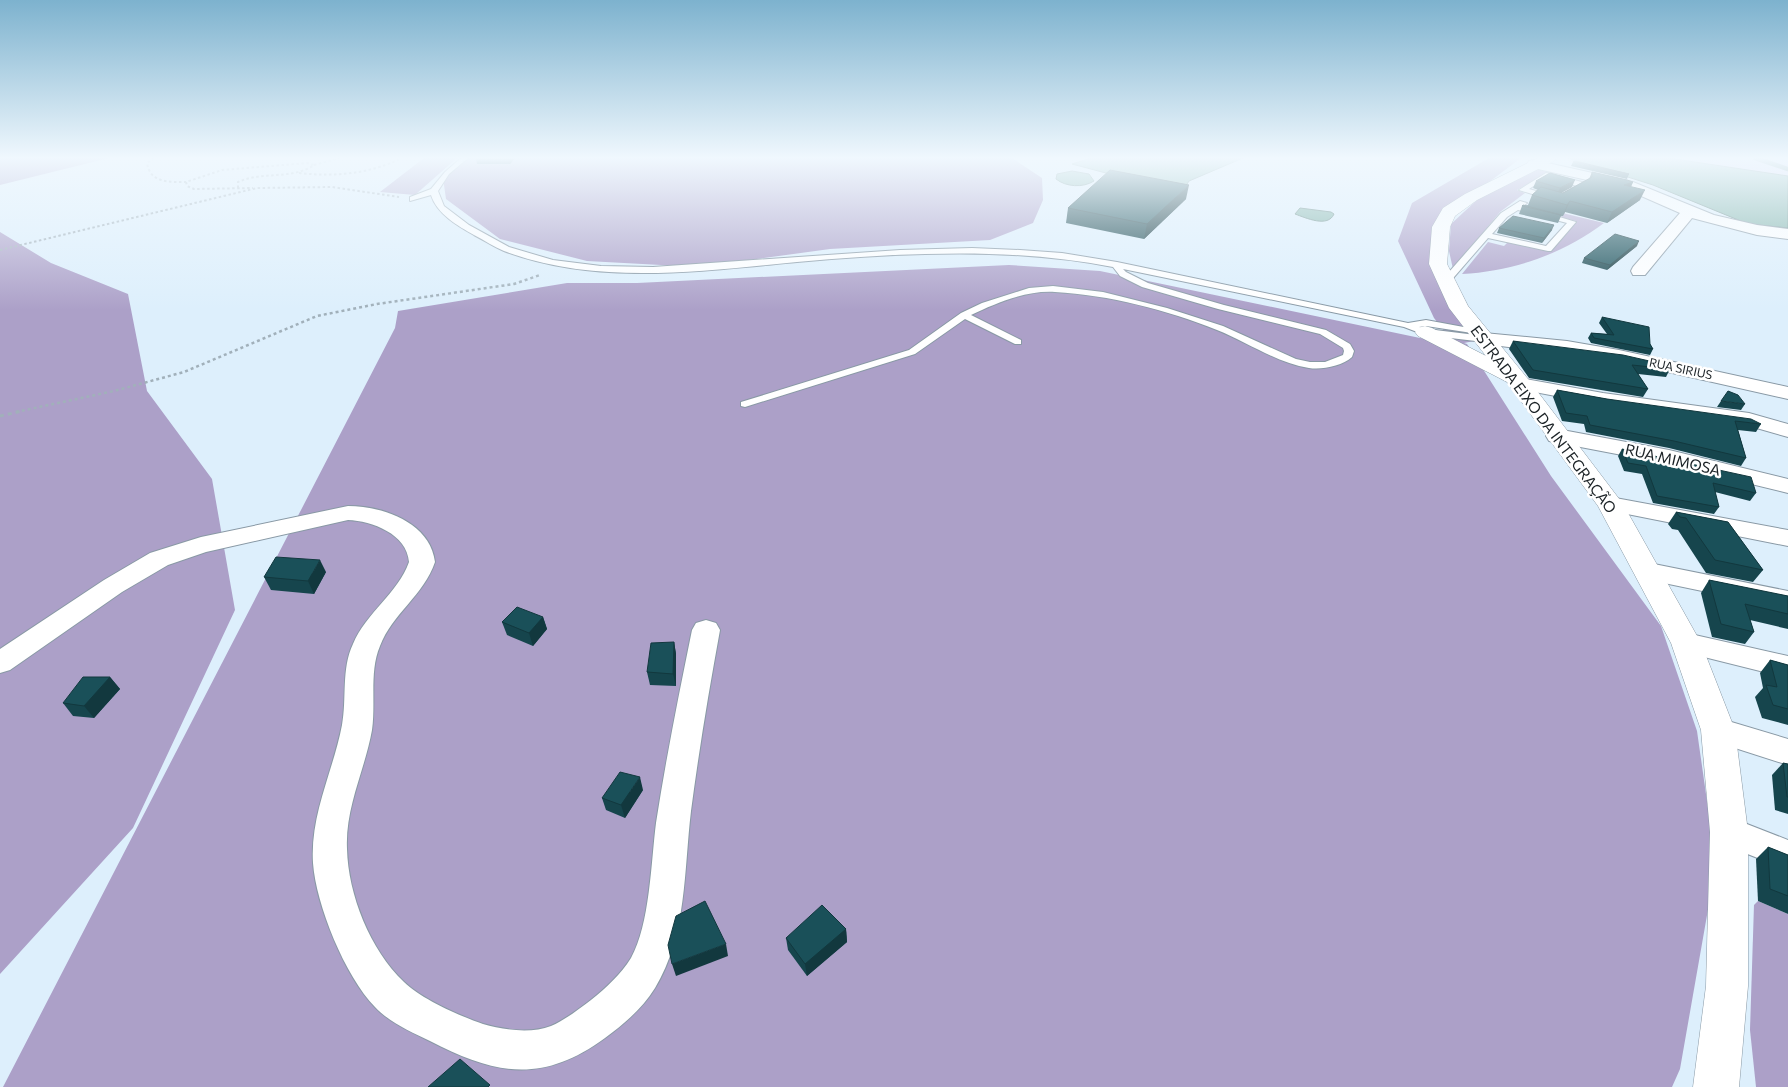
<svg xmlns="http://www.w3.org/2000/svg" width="1788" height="1087" font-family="Commissioner,sans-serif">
<rect width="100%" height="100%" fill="#ddeffc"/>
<path fill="#e0d8f5" d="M1574 158H1788V208L1750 202 1567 161Z"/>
<g fill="#aca0c8">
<path d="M0 158H109L0 185Z"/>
<path d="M424 158H457L415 195 380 192Z"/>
<path d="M469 158H1012L1042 178 1043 200 1033 223 990 240 830 249 698 267 587 261 500 239 446 199 443 178Z"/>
<path d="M1489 158H1521L1449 212 1438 254 1484 339 1464 343 1467 344 1551 476 1661 626 1697 731 1716 864 1680 1069 1672 1087H3L395 328 398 311 567 283H637L1009 265 1100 271 1420 338 1453 342 1434 318 1398 241 1412 203Z"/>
<path d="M1536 167 1552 171 1517 190 1525 193 1500 212 1453 269 1449 251 1451 224 1478 199Z"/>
<path d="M1529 205 1604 223C1563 254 1514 271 1462 274L1488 242 1504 246 1508 242 1547 251 1576 221 1524 208Z"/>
<path d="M0 232 51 263 128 294 147 391 212 479 235 610 133 828 0 974Z"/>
<path d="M1758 901 1788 914V1087H1756L1750 1030 1754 905Z"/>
</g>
<g fill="#7cb0a6" stroke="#5f857f">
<path d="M1091 158H1243L1189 181 1181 193 1072 164Z"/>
<path d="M1568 158H1668L1788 176V228L1748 224 1653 185Z"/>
<path d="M1072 171 1089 174 1094 181C1083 188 1066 187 1056 179L1057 174Z"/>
<path d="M1300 208 1331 212 1334 214C1328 228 1306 218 1295 214Z"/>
</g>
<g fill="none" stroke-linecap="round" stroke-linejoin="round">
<path stroke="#5f857f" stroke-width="4.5" d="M1755 158 1788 169"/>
<g stroke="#8999a5" stroke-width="2">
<g id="lane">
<path d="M461 158H468L449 174 438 191 444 206 469 225 509 247 553 260 601 266 653 267 900 250 972 248 1020 250 1062 253 1117 262 1408 323 1426 320 1469 328 1472 329V333L1426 326 1419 327 1427 329 1484 336 1489 339 1484 342 1425 335 1404 327 1123 269 1126 272 1148 283 1224 305 1326 330 1350 344 1354 351 1352 357C1342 366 1322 370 1309 368 1277 363 1247 342 1217 330 1167 310 1109 295 1055 292 1027 290 996 303 971 315L1021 340V344H1015L965 319 915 354 745 407 741 406V402L909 350 961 313 982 303 1029 288 1053 286 1103 292 1167 308 1223 326 1296 359 1310 362H1325L1343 355 1344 351 1343 348 1320 334 1218 309 1142 287 1120 276 1113 267C1051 255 988 252 925 254 882 255 839 258 797 262 701 271 596 286 504 251 494 247 484 240 474 235 458 226 437 214 431 195L410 201V197L431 189 445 172Z"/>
<path d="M1546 173 1586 183 1587 185 1558 202 1519 190ZM1547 177 1577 186 1557 197 1529 189Z"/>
<path d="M1520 201 1527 203 1523 206 1576 222 1551 251H1548L1488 238 1448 284H1442V280L1501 213ZM1518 210 1567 223 1546 246 1492 234 1507 217Z"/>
</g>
</g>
<g stroke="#8999a5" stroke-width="2">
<g id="street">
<path d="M1534 160 1633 182 1714 215 1757 225 1788 229V239L1757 235 1692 218 1645 275H1633L1631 271 1633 267 1680 213 1623 188 1529 167 1527 164 1529 161Z"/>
<path d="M1484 333 1567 341 1619 350 1788 387V399L1619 361 1477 343 1475 339 1477 335Z"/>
<path d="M1520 378 1603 393 1749 413 1788 424V437L1746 425 1603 405 1513 388 1510 384 1513 380Z"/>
<path d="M1557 429 1669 450 1788 479V493L1669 464 1549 441 1546 436 1549 431Z"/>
<path d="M1610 497 1788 530V546L1602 509 1598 504 1602 499Z"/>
<path d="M348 506C382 506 430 522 435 562 424 595 392 614 380 646 369 672 376 702 372 730 365 770 345 807 347 849 348 894 370 950 404 982 421 999 460 1016 483 1024 503 1030 531 1034 551 1026 565 1020 579 1009 591 1000 606 988 621 974 631 958 650 924 651 862 656 823 666 758 679 694 692 630L696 623 706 620 716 623 720 630C709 690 699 750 691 811 684 869 687 936 655 988 643 1008 624 1024 605 1038 542 1084 496 1075 430 1041 411 1032 389 1022 375 1007 345 976 316 905 313 863 310 814 333 772 342 725 347 699 341 669 353 644 366 613 398 593 409 562 407 534 372 521 348 520L206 552 168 565 122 592 10 670 0 673V649L104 580 150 553 201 537Z"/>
<path d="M1649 563 1788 591V609L1640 578 1636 572 1640 566Z"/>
<path d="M1686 633 1788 656V678L1676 650 1672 643 1676 636Z"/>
<path d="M1718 718 1788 739V765L1707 739 1703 730 1707 721Z"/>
<path d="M1729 817 1788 840V870L1717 842 1712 832 1717 822Z"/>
</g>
</g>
<g stroke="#8999a5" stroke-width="1">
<path id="secondary" d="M1538 158H1556L1554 161 1477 200 1455 216 1450 227 1447 264 1468 306 1528 379 1623 504 1701 643 1735 730 1748 832V986L1739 1087H1693L1706 986 1710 832 1701 730 1671 643 1598 506 1507 382 1418 336 1415 332 1418 328 1425 326 1432 328 1486 356 1449 308 1429 264 1432 227 1443 208 1465 194Z"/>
</g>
<g stroke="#a1b0ba" stroke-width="2" stroke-dasharray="2.5 2.5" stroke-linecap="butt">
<path d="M154 158 147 163C150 183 169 182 186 182"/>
<path d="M314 165 339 158"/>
<path d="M299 173C335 177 369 174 402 158"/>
<path d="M238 188V182C262 171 292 180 314 165L307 163 222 170 186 182 187 186 194 189 253 188"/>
<path d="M0 250 257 188 332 187 399 197"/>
</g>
<path stroke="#a1b0ba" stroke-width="2.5" stroke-dasharray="3 3" stroke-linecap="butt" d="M16 412 114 391 184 372 317 316 377 304 514 284 540 275"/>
<path stroke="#a1b0ba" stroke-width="3" stroke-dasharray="4 4" stroke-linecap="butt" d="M0 416 22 411"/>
<use href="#lane" fill="#fff" fill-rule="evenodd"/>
<use href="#street" fill="#fff" fill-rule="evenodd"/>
<use href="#secondary" fill="#fff" fill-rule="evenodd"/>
</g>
<g fill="#16454d">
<path d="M476 158H515L510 164H477Z"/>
<path d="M1573 162 1629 174 1627 179 1571 166Z"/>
<path d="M1592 172 1633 182 1631 187 1640 200 1607 223 1565 212 1563 216H1561L1558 223 1519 214 1522 206 1528 205 1532 195 1538 190 1533 188 1536 181 1572 187 1561 193H1563L1589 179Z"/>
<path d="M1186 199 1144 239 1066 223 1068 208Z"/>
<path d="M1499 228 1552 230 1542 243 1497 233Z"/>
<path d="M1637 246 1607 270 1582 263 1584 258Z"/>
<path d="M1602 317 1650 344 1653 349 1650 355 1591 343 1588 338 1591 333 1607 334 1599 323Z"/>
<path d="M1513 341 1670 369 1666 377 1638 374 1648 389 1643 397 1529 378 1509 349Z"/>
<path d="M1557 390 1607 399 1761 424 1756 432 1738 430 1746 458 1741 466 1669 448 1586 432 1584 424 1562 421 1553 397Z"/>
<path d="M1721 401 1745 404 1741 410 1717 407Z"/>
<path d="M1622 449 1756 493 1750 501 1715 492 1719 507 1714 514 1653 503 1642 474 1624 471 1618 456Z"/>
<path d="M1676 512 1728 522 1763 570 1753 582 1706 573 1678 530 1672 529 1668 524Z"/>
<path d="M326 572 314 594 271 590 264 577Z"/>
<path d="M1709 580 1788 596V629L1750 620 1754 632 1745 644 1712 637 1701 593Z"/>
<path d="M543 617 547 629 533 646 507 635 502 622Z"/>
<path d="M674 642 676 654V686L650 685 647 672Z"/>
<path d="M1770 660 1788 665V725L1762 718 1755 697 1763 688 1760 673Z"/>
<path d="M110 677 120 689 94 718 73 716 63 703Z"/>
<path d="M1783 763 1788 764V814L1775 810 1772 775Z"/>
<path d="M643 790 625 818 606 810 602 798Z"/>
<path d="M1768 847 1788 855V914L1758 901 1756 859Z"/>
<path d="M846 929 847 942 807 976 788 950 786 938Z"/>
</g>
<g fill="#12383e">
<path d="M508 158H515L510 164Z"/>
<path d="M1575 180 1572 187 1557 195 1560 188Z"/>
<path d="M1633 182 1628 192 1624 185Z"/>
<path d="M1189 185 1186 199 1144 239 1147 224Z"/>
<path d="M1645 190 1640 200 1607 223 1612 212Z"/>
<path d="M1570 201 1565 212 1563 216 1567 205Z"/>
<path d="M1554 225 1552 230 1542 243 1544 238Z"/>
<path d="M1639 241 1637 246 1607 270 1610 265Z"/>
<path d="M320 560 326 572 314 594 308 581Z"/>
<path d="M543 617 547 629 533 646 529 633Z"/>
<path d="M674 642 676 654V686L673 674Z"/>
<path d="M110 677 120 689 94 718 84 706Z"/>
<path d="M640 777 643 790 625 818 621 805Z"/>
<path d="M846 929 847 942 807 976 805 964Z"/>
<path d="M726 944 728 956 676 976 672 964Z"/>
</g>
<g fill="#1a5059" stroke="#12383e">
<path d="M1575 161 1629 174 1573 162Z"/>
<path d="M1110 170 1189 185 1147 224 1068 208Z"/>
<path d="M1592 172 1627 180 1633 182 1624 185 1645 190 1612 212 1570 201 1567 205 1532 195 1541 187 1563 193 1592 177Z"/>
<path d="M1550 173 1575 180 1560 188 1536 181Z"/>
<path d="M1523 205 1561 215 1522 206Z"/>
<path d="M1513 216 1554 225 1544 238 1499 228Z"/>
<path d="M1615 234 1639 241 1610 265 1584 258Z"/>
<path d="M1602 317 1649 327 1650 344 1653 349 1594 338 1591 333 1614 335Z"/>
<path d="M1513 341 1623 355 1667 365 1670 369 1632 365 1648 389 1533 370Z"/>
<path d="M1557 390 1607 399 1751 419 1761 424 1735 421 1746 458 1674 441 1590 425 1587 416 1566 413Z"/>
<path d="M1728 391 1738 395 1745 404 1721 401Z"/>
<path d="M1622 449 1751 477 1756 493 1713 483 1719 507 1657 496 1646 466 1628 463Z"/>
<path d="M1676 512 1728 522 1763 570 1715 560 1686 518 1680 517Z"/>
<path d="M276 557 320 560 308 581 264 577Z"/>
<path d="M1709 580 1788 596V614L1745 604 1754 632 1721 624Z"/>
<path d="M517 607 543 617 529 633 502 622Z"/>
<path d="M674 642 673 674 647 672 651 643Z"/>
<path d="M1770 660 1788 665V709L1773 705 1766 685 1777 687Z"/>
<path d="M83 677H110L84 706 63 703Z"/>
<path d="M1783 763 1788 764V797H1787Z"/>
<path d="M620 772 640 777 621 805 602 798Z"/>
<path d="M1768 847 1788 855V896L1770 889Z"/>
<path d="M705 901 726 944 672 964 668 945 676 916Z"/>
<path d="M822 905 846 929 805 964 786 938Z"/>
<path d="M460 1059 490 1085 488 1087H428Z"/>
</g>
<linearGradient id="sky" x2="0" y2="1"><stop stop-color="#7db2ce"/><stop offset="0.51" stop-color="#f0f8fe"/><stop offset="1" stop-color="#f0f8fe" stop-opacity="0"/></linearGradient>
<rect width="1788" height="310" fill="url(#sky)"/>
<g text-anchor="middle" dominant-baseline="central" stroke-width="5" stroke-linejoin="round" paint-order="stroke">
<g font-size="12" fill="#1a2125" stroke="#fff">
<text transform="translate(1681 368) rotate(12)">RUA SIRIUS</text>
</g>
<g font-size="15" fill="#1a2125" stroke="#fff">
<text transform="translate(1544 419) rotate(53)">ESTRADA EIXO DA INTEGRAÇÃO</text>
<text transform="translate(1673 459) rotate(13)">RUA MIMOSA</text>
</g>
</g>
</svg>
